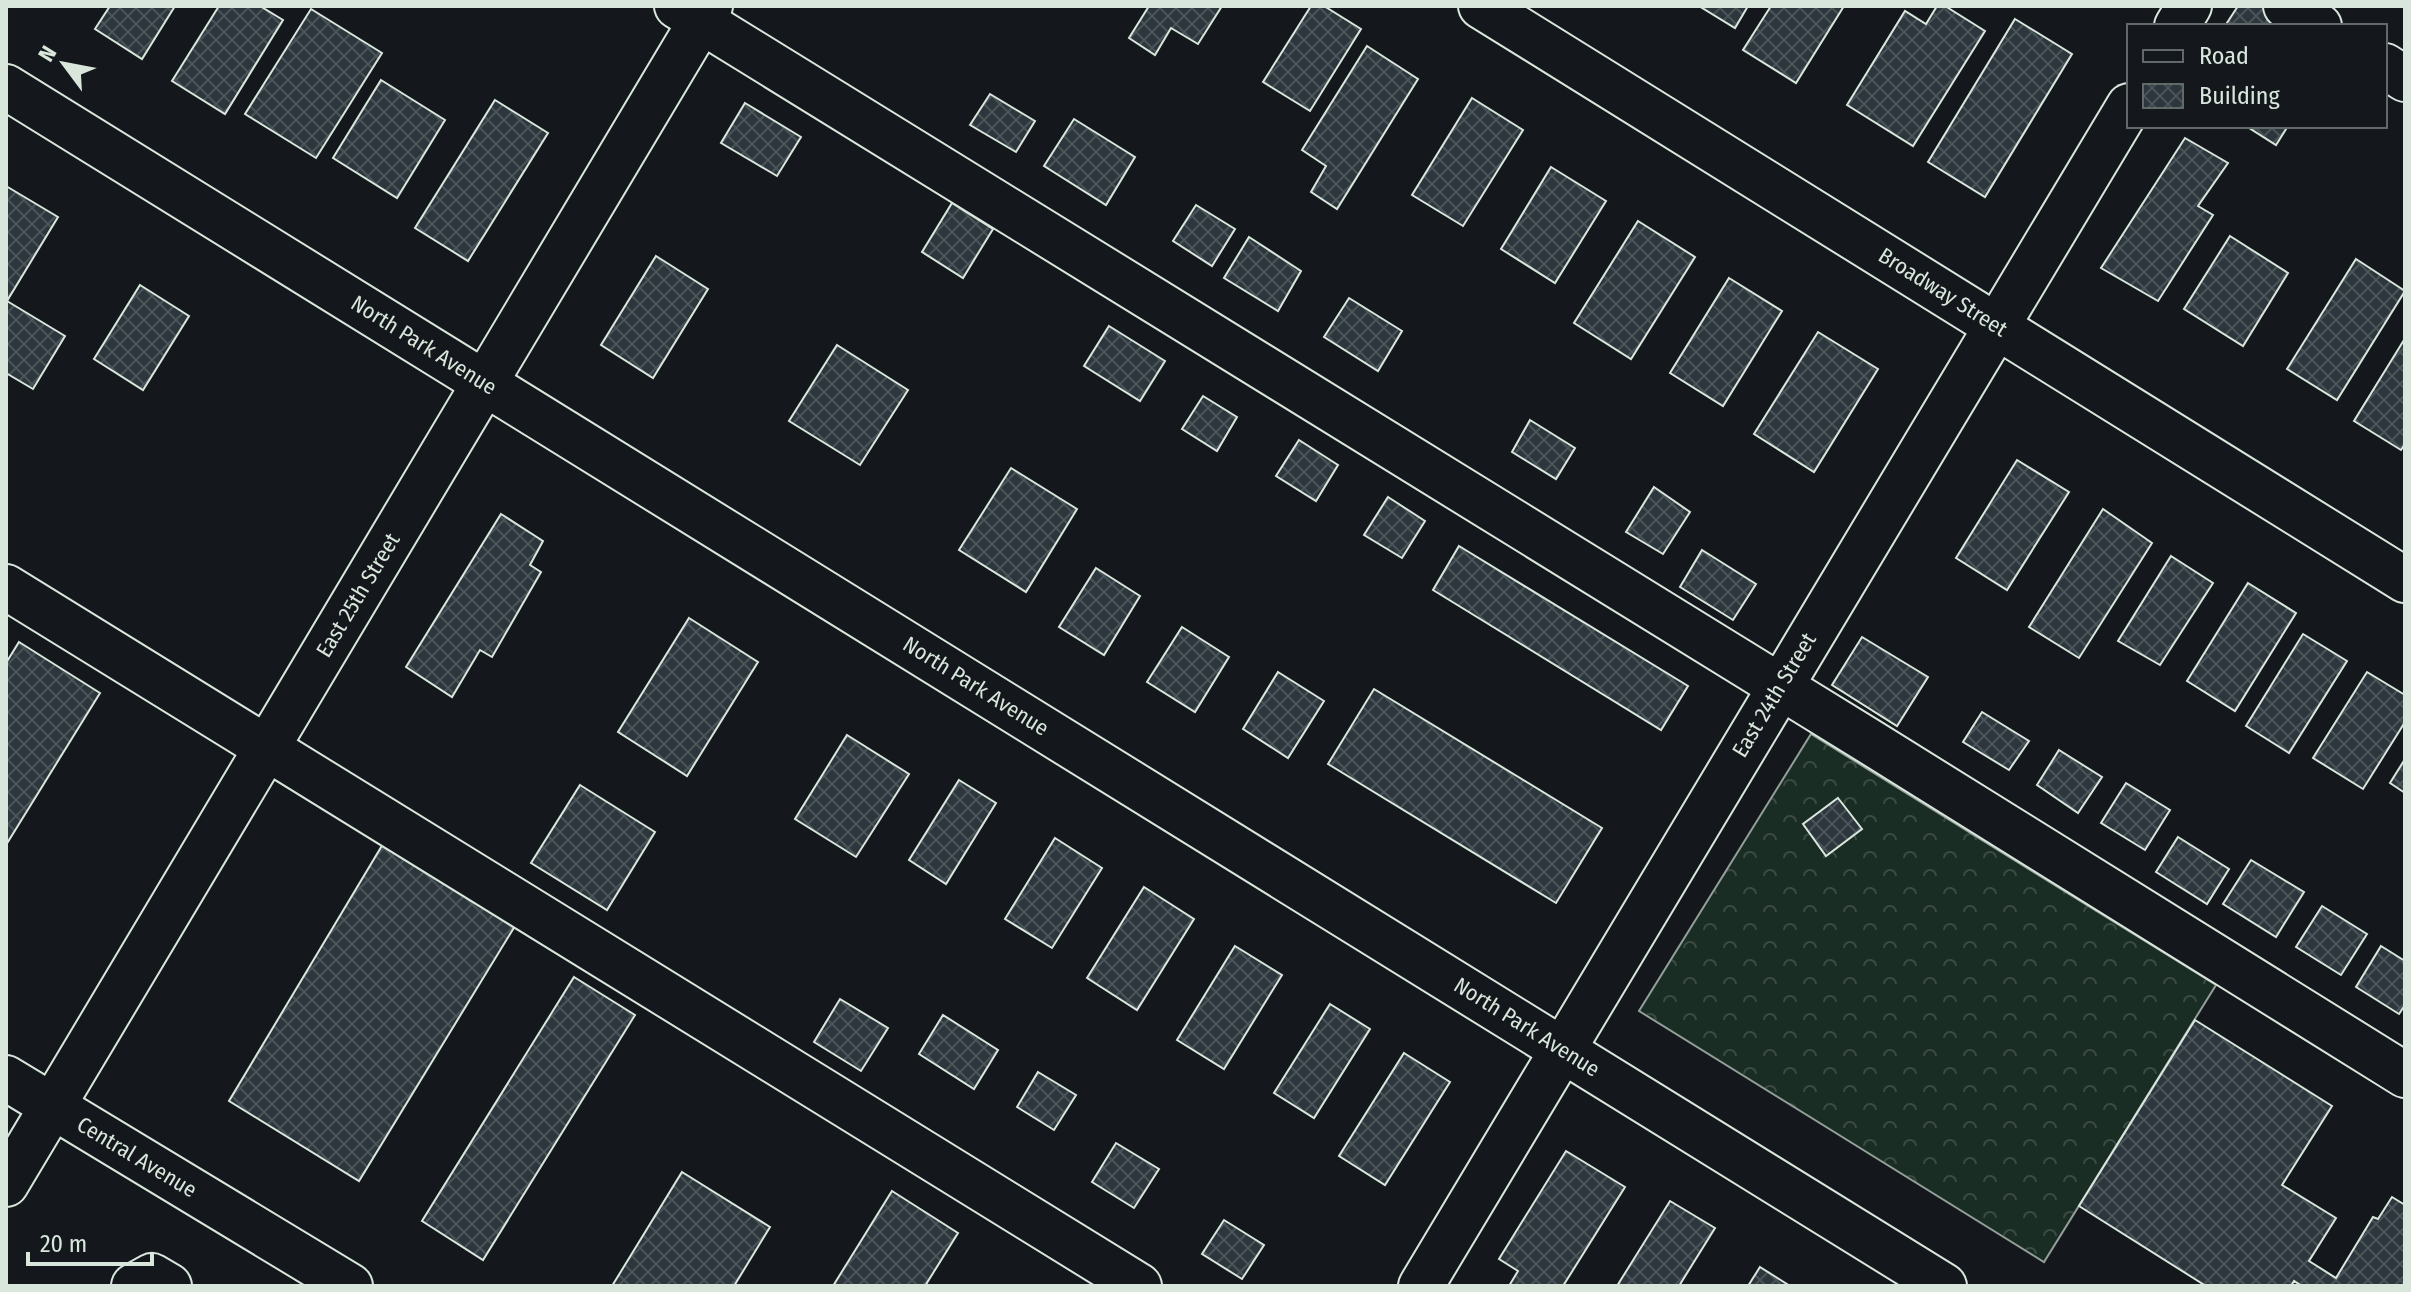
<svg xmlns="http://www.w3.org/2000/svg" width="2411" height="1292" font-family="'Fira Sans Condensed',sans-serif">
<defs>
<pattern id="forest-crowns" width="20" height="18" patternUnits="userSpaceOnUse" patternTransform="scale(2)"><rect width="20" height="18" fill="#1a2d24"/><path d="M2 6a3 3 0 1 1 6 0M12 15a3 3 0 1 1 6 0" fill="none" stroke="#3b4b43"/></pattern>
<pattern id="building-cross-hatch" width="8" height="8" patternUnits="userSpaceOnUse" patternTransform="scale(2)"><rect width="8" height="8" fill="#2c363c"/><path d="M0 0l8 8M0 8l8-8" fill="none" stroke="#4a5358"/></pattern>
</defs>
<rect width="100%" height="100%" fill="#14181c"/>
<path fill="url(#forest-crowns)" stroke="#939e99" stroke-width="2" d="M1811 734 2216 985 2044 1262 1639 1011Z"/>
<g fill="url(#building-cross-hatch)" stroke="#d8e6dc" stroke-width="2">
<path d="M110 6H175L142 59 95 29Z"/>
<path d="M219 6H260L283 20 225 114 172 81Z"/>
<path d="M1149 6H1222L1198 44 1171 28 1155 55 1129 38Z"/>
<path d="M1311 6H1324L1361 29 1310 111 1263 82Z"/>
<path d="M1699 6H1748L1735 28Z"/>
<path d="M1771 6H1844L1796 83 1743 50Z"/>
<path d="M1937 6H1945L1985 31 1913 146 1847 105 1905 11 1926 24Z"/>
<path d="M2238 6H2269L2301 26H2225Z"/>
<path d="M311 9 382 53 316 158 245 114Z"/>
<path d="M2015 19 2072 54 1985 197 1928 162Z"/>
<path d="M1367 46 1418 79 1337 209 1311 192 1326 166 1302 150Z"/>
<path d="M381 80 445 120 397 198 333 158Z"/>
<path d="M990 94 1035 121 1016 152 970 125Z"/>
<path d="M1472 98 1523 130 1463 226 1412 195Z"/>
<path d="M495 100 548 133 468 261 415 228Z"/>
<path d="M745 103 801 137 777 176 721 143Z"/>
<path d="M1074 119 1135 157 1106 205 1044 166Z"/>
<path d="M2246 126H2288L2276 145Z"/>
<path d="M2185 138 2228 163 2198 206 2213 215 2158 301 2101 268Z"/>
<path d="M1551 167 1606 201 1555 283 1501 249Z"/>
<path d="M6 186 58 217 7 301 65 336 33 389 6 373Z"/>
<path d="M952 203 993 229 963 278 922 252Z"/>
<path d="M1196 205 1235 229 1212 266 1173 241Z"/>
<path d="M1638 221 1695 257 1631 359 1574 323Z"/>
<path d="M2230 236 2288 273 2243 346 2184 309Z"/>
<path d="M1249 237 1301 271 1278 311 1224 278Z"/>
<path d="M656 256 708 289 653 378 601 345Z"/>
<path d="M2356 259 2405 291 2337 400 2287 369Z"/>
<path d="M1729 278 1782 311 1723 406 1670 373Z"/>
<path d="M140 285 189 316 143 390 94 359Z"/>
<path d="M1349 298 1402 331 1378 371 1324 337Z"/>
<path d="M1109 326 1165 361 1140 401 1084 366Z"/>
<path d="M1818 332 1878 369 1814 472 1754 434Z"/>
<path d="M2404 340 2405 444 2401 450 2354 421Z"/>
<path d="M837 345 908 390 860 465 789 421Z"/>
<path d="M1203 396 1237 417 1217 451 1182 429Z"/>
<path d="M1530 420 1575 448 1556 479 1512 452Z"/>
<path d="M1299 440 1338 465 1316 501 1276 476Z"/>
<path d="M2017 460 2069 492 2007 590 1956 558Z"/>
<path d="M1011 468 1077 509 1026 592 959 550Z"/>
<path d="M1654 487 1690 512 1663 554 1626 532Z"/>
<path d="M1388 497 1425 521 1402 558 1364 535Z"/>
<path d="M2103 509 2152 543 2079 658 2029 627Z"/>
<path d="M501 514 543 541 530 565 541 572 492 657 480 650 452 697 406 667Z"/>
<path d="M1459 546 1688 686 1661 730 1433 590Z"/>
<path d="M1702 550 1756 584 1733 620 1680 587Z"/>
<path d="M2171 556 2213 583 2160 665 2118 641Z"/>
<path d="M1096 568 1140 596 1104 655 1059 627Z"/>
<path d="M2248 583 2296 613 2235 711 2187 681Z"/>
<path d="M689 618 758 662 687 776 618 732Z"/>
<path d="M1182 627 1229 657 1195 712 1147 682Z"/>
<path d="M2303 634 2347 661 2289 753 2246 726Z"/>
<path d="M1862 637 1928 677 1897 726 1832 685Z"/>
<path d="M19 642 100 693 6 845V663Z"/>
<path d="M1278 672 1324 701 1288 758 1243 729Z"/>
<path d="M2367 672 2405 695V722L2363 789 2313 758Z"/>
<path d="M1374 689 1602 828 1556 903 1328 764Z"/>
<path d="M1982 712 2029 741 2009 770 1963 742Z"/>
<path d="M847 735 909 774 856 857 795 819Z"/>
<path d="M2059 750 2102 777 2078 813 2037 785Z"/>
<path d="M2405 759V793L2390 783Z"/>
<path d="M959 780 996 803 946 884 909 860Z"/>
<path d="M2126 783 2170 810 2145 850 2101 823Z"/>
<path d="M580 785 655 832 607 910 531 863Z"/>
<path d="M1838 798 1862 829 1826 856 1803 824Z"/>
<path d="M2178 837 2229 869 2207 904 2156 872Z"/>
<path d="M1055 838 1102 868 1052 948 1005 919Z"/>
<path d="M383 844 515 926 359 1181 229 1101Z"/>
<path d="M2251 860 2304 892 2276 937 2223 904Z"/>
<path d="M1144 887 1194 919 1137 1010 1087 978Z"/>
<path d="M2322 906 2367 934 2341 975 2296 947Z"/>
<path d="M1235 946 1282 975 1224 1069 1177 1040Z"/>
<path d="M2381 946 2405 961V1005L2399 1014 2356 987Z"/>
<path d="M574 977 635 1015 483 1260 422 1221Z"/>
<path d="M840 999 888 1028 861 1071 814 1042Z"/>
<path d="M1330 1004 1370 1029 1314 1118 1274 1093Z"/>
<path d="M943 1015 998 1050 974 1089 919 1054Z"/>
<path d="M2195 1020 2332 1106 2282 1185 2336 1218 2309 1261 2336 1278 2373 1217 2378 1219 2392 1197 2405 1205V1286H2302L2294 1281 2291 1286H2206L2079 1206Z"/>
<path d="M1404 1053 1450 1082 1385 1185 1339 1156Z"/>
<path d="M1038 1072 1076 1095 1054 1130 1017 1107Z"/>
<path d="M1116 1143 1159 1169 1134 1208 1092 1182Z"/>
<path d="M1566 1151 1625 1187 1563 1286H1509L1518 1271 1499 1259Z"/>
<path d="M682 1172 770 1227 734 1286H612Z"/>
<path d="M892 1191 958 1233 925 1286H833Z"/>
<path d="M1670 1201 1715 1228 1679 1286H1617Z"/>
<path d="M1224 1220 1264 1245 1242 1279 1202 1254Z"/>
<path d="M1760 1267 1790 1286H1748Z"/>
</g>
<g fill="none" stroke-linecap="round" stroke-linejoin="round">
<g stroke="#d8e6dc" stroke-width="48">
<g id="minor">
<path d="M677 6 1867 740 2405 1075"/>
<path d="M1481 6 2405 580"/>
<path d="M2286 6 2319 26"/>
<path d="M2177 26 2189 6"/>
<path d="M2385 66 2405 79"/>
<path d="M6 87 1944 1286"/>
<path d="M6 587 1139 1286"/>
<path d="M6 1184 710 6"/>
<path d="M134 1286 152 1276 169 1286"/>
<path d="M1421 1286 2129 106"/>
</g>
</g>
<g stroke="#d8e6dc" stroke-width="48">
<path id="major" d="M6 1078 350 1286"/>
</g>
<use href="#minor" stroke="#14181c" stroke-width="44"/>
<use href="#major" stroke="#14181c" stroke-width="44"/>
</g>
<g text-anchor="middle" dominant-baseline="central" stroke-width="6" stroke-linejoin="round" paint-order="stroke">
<g font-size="22" fill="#d8e6dc" stroke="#14181c">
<text transform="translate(1943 292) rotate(32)">Broadway Street</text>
<text transform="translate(424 345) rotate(32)">North Park Avenue</text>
<text transform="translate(358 595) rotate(-59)">East 25th Street</text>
<text transform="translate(976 686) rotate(32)">North Park Avenue</text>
<text transform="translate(1774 695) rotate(-59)">East 24th Street</text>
<text transform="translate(1527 1027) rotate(32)">North Park Avenue</text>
<text transform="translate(137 1157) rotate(31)">Central Avenue</text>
</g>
</g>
<rect width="2411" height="1292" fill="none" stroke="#d8e6dc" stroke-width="16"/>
<rect x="2127" y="24" width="260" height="104" fill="#14181c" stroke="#626a69" stroke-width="2"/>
<rect x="2143" y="50" width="40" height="12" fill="#14181c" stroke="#626a69" stroke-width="2"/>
<text x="2199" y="64" font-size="24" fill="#d8e6dc">Road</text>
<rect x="2143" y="84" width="40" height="24" fill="url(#building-cross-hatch)" stroke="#626a69" stroke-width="2"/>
<text x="2199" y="104" font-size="24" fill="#d8e6dc">Building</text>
<g transform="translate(64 64) rotate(302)" stroke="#14181c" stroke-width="6" paint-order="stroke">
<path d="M0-6L14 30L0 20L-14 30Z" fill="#d8e6dc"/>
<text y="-12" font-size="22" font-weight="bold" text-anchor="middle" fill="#d8e6dc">N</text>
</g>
<path d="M28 1252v12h124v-12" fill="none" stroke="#d8e6dc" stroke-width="4"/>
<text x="40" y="1252" font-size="24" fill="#d8e6dc" stroke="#14181c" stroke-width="6" paint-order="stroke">20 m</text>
</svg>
